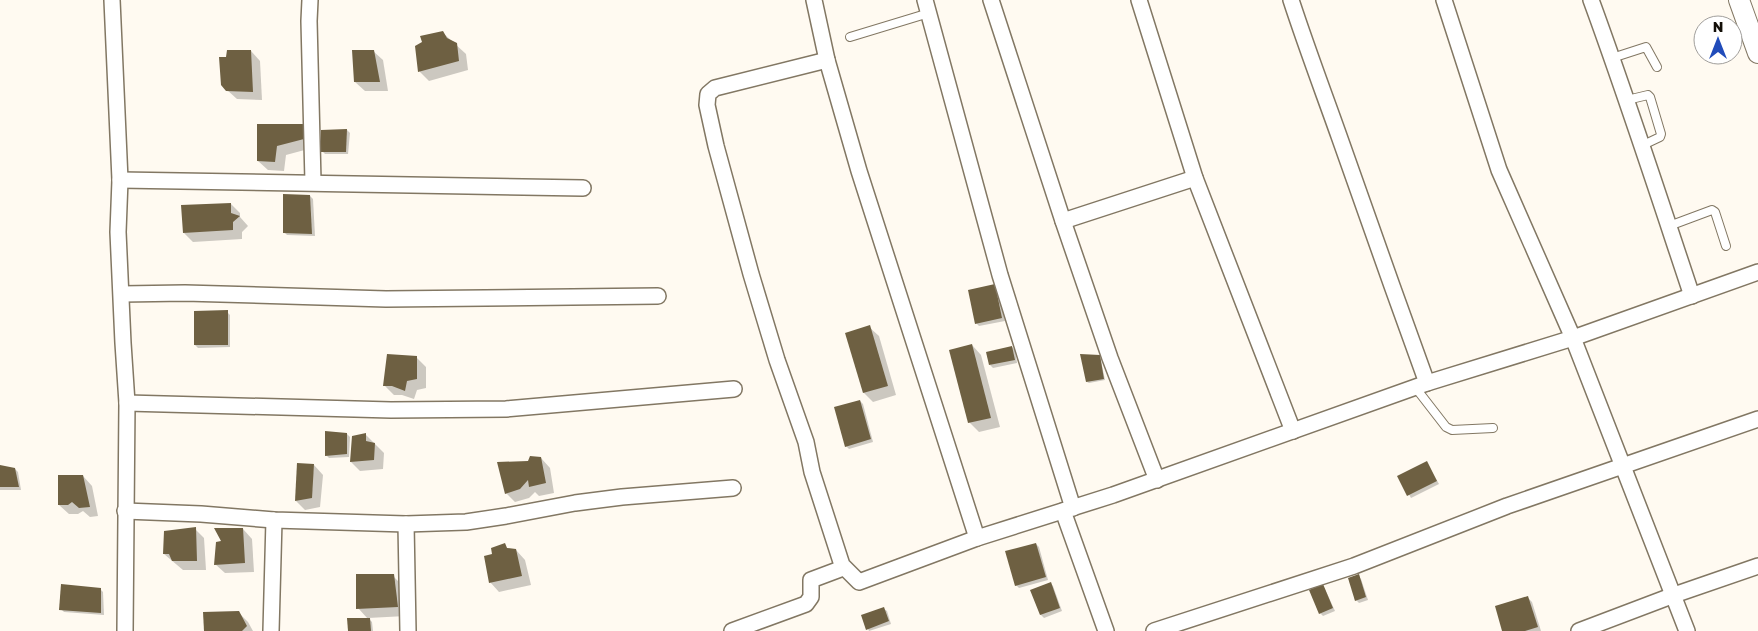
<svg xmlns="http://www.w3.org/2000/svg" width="1758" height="631" font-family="'Golos Text',sans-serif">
<rect width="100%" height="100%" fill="#fffaf1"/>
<g fill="#0003">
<path d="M442 32 466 54 468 70 429 81 420 72 417 47Z"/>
<path d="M251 51 260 61 262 100 237 99 227 90V58Z"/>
<path d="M373 51 383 60 388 91H365L355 82Z"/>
<path d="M258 125 304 126 313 135 312 148 286 155 284 171 268 170 258 161Z"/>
<path d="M347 130 350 133 348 154H325L322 151Z"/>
<path d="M310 196 313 199 315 236 287 235 284 232Z"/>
<path d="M231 204 240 213V217L248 226 242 232V239L193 242 184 233Z"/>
<path d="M995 285 998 288 1005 321 979 326 976 323Z"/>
<path d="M227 312 230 315V347L198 348 195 345Z"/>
<path d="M869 327 879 336 896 395 873 402 864 393Z"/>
<path d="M972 345 981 355 1000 427 979 432 969 422Z"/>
<path d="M1012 347 1015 350 1017 363 993 368 990 365Z"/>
<path d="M1100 356 1105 380 1089 383 1087 382Z"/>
<path d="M416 357 426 367V388L417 390 414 399 402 395H394L385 386Z"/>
<path d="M860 401 863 404 873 442 849 449 846 446Z"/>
<path d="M347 434 350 437 349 457 329 458 326 455Z"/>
<path d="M366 435 384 453 383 469 360 471 351 462Z"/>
<path d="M541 458 550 468 554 493 539 496 535 492 529 498 515 502 506 493 529 462Z"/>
<path d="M1427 463 1439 484 1411 498 1399 477Z"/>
<path d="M314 465 323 475 320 507 305 510 296 501Z"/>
<path d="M0 466 15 469 18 472 21 490H0Z"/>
<path d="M83 476 92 486 98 516 90 517 83 511 78 514H69L59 505Z"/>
<path d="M195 529 204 538 206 570H183L164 554Z"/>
<path d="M243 529 252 539 254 572 225 573 215 564 223 542Z"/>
<path d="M1036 544 1039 547 1048 580 1019 588 1016 585Z"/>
<path d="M504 545 509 550H516L525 560 531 585 499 592 490 582 493 555Z"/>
<path d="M393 576 402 585 406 616 368 618 372 622 373 631H349L368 619 358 608Z"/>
<path d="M1358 576 1361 579 1368 600 1359 603 1356 600Z"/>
<path d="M1050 583 1053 586 1062 611 1044 618 1041 615 1032 590Z"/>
<path d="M1322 586 1325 589 1335 611 1323 616 1320 613Z"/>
<path d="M100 589 103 592 104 615 64 612 61 609Z"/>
<path d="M1528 598 1532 602 1541 631H1504Z"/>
<path d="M884 609 887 611 891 624 869 631 868 629Z"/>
<path d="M238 612 248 622 253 631H205Z"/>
</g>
<g fill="#6e6042">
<path d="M443 31 447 38 457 43 459 61 418 72 415 46 422 42 420 36Z"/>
<path d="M227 50H251L253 92 226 91 221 85 219 57H226Z"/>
<path d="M352 50H374L380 82H354Z"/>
<path d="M257 124H304V139L277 146 275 162 257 161Z"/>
<path d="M347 129 346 152H321V130Z"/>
<path d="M283 194 310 195 312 234 283 233Z"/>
<path d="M231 203V213L240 216 233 222V230L183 233 181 205Z"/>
<path d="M995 284 1002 318 975 324 968 290Z"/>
<path d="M228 310V345H194V311Z"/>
<path d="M870 325 888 386 863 393 845 333Z"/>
<path d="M972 344 991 418 968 423 949 350Z"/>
<path d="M1012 346 1015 360 989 365 986 352Z"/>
<path d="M387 354 417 356V379L407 381 405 391 392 386H383Z"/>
<path d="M1080 354 1100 355 1104 379 1086 382Z"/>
<path d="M860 400 871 439 845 447 834 407Z"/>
<path d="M325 431 347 433V454L325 456Z"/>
<path d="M366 433V441L375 443 374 460 350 462 352 436Z"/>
<path d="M530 456 541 457 546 483 529 487 528 480 520 489 505 494 497 462 528 461Z"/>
<path d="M1427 461 1437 481 1407 496 1397 476Z"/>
<path d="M297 463 314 464 312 498 295 501Z"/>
<path d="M0 465 15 468 19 487H0Z"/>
<path d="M58 475H83L90 507 79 508 72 502 68 505H58Z"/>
<path d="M196 527 197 561H172L169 554H163L164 531Z"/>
<path d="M214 528H243L245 563 214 565 216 542 221 541Z"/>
<path d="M505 543 507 548 516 549 522 576 489 583 484 556 492 554 491 548Z"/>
<path d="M1036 543 1046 577 1015 586 1005 551Z"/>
<path d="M356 574H394L398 607 356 609Z"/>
<path d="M1359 574 1366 597 1355 601 1348 578Z"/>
<path d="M1051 582 1060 608 1040 615 1030 590Z"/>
<path d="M61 584 101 588V613L59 610Z"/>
<path d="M1323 584 1333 608 1319 614 1309 590Z"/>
<path d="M1528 596 1538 627 1525 631H1502L1495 606Z"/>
<path d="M884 607 889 621 866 630 861 615Z"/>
<path d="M239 611 247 626 242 631H204L203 612Z"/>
<path d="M347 618H370L371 631H348Z"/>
</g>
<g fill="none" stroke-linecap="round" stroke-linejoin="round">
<g stroke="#827763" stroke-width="10">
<g id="lane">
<path d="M850 37 929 13"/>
<path d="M1612 58 1646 47 1657 67"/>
<path d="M1627 100 1648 95 1650 97 1661 134 1660 137 1641 146"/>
<path d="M1669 226 1712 210 1715 212 1726 246"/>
<path d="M1415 387 1446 427 1452 430 1493 428"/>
</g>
</g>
<g stroke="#827763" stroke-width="18">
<g id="street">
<path d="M112 0 120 180 118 232 123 343 127 403 125 631"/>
<path d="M310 0 309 21 313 182"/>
<path d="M814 0 827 60 859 171 977 538"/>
<path d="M925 0 1000 275 1073 508"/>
<path d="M991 0 1063 221 1110 358 1157 480"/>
<path d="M1139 0 1195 178 1293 431"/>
<path d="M1291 0C1306 46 1323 91 1339 136 1368 218 1397 301 1427 383"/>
<path d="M1444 0 1499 170 1573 338 1687 631"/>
<path d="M1591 0C1627 98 1659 197 1692 296"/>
<path d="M827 60 715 88 708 94 707 105 716 146 751 274 777 360 806 442 812 472 842 565 859 582 977 538 1113 495 1427 383 1573 338 1758 272"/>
<path d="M120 180 583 188"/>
<path d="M1063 221 1195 178"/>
<path d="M122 294 185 293 386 299 658 296"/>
<path d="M127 403 391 410 506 409 734 389"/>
<path d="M125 511 201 514 274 520 406 524 466 522 506 516 575 503 622 497 733 488"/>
<path d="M1063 511 1106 631"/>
<path d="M406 524 408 631"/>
<path d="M271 631 274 520"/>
<path d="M732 631 806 604 811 597V580L843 568"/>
<path d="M1154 631 1354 566 1507 506 1758 419"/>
<path d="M1579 631 1674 595 1758 566"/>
</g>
</g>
<g stroke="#827763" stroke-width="22">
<path id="secondary" d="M1739 0 1758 53"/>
</g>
<use href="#lane" stroke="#fff" stroke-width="8"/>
<use href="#street" stroke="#fff" stroke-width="15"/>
<use href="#secondary" stroke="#fff" stroke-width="20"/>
</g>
<g transform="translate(1718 40)"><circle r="24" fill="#ffffff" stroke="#a19f9c"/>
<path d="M0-4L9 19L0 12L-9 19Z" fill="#214cba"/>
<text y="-8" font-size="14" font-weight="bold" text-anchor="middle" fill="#130f08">N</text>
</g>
</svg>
